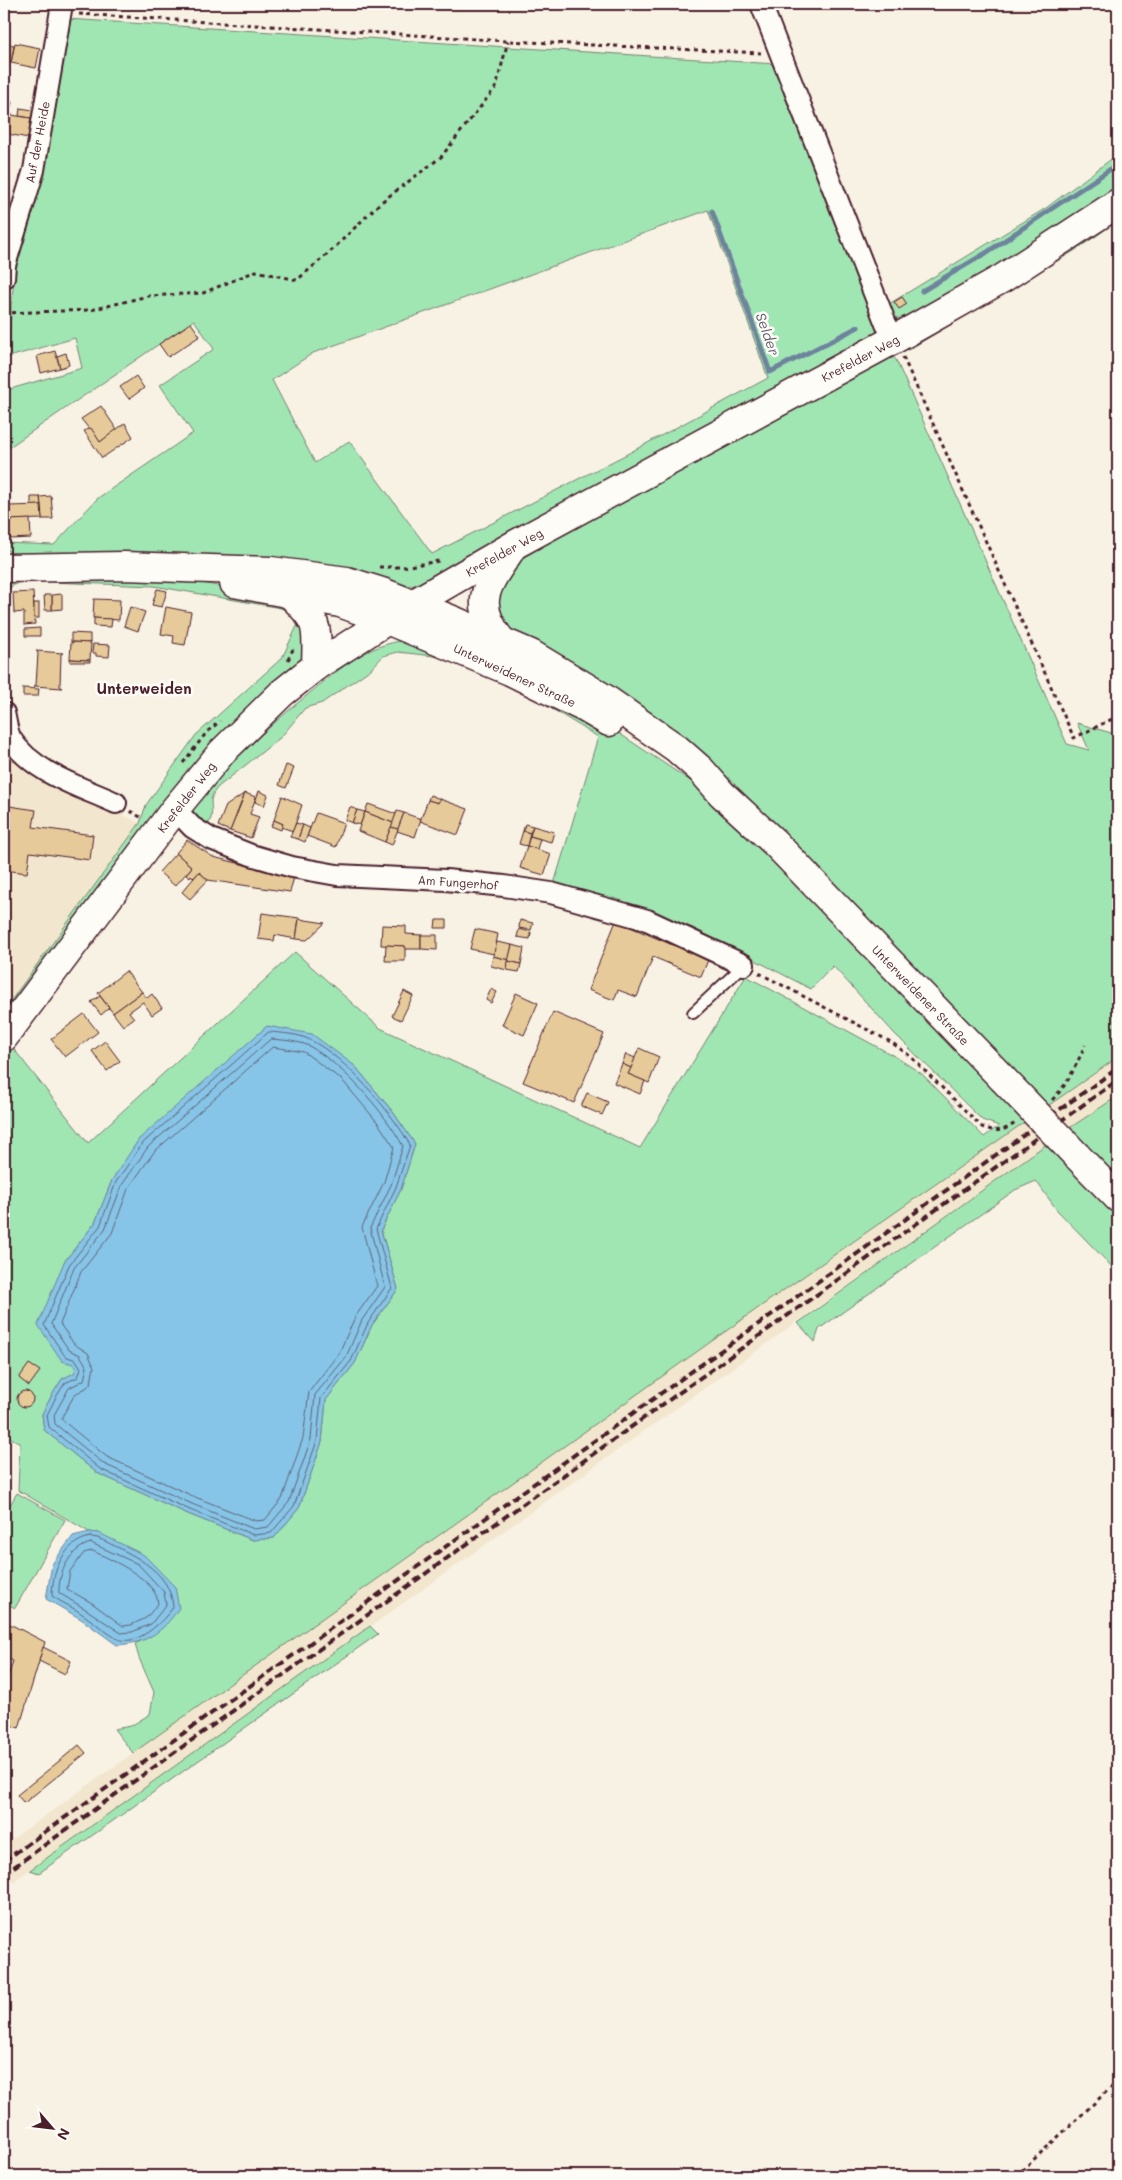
<svg xmlns="http://www.w3.org/2000/svg" width="1122" height="2180" font-family="Mali,sans-serif">
<rect width="100%" height="100%" fill="#f8f2e4"/>
<filter id="ink" filterUnits="userSpaceOnUse"><feTurbulence type="fractalNoise" baseFrequency=".02" numOctaves="2"/><feDisplacementMap in="SourceGraphic" scale="10" xChannelSelector="R" yChannelSelector="G"/><feConvolveMatrix kernelMatrix="1 2 1 2 8 2 1 2 1" color-interpolation-filters="sRGB"/></filter>
<g filter="url(#ink)">
<g fill="#f3e6ce">
<path d="M4 752 17 764 140 823 4 1010Z"/>
<path d="M1118 1057V1096L1048 1143 4 1888V1845L771 1299Z"/>
</g>
<g fill="#a0e6b3" stroke="#75826f" fill-rule="evenodd">
<path d="M67 19 776 64 878 326 874 340 425 582 411 586 370 578 13 557 4 546V543L54 545 98 498 193 433 160 385 214 349 194 320 5 450 7 390 82 368 75 338 9 357 11 306 20 227ZM708 210 768 378 629 453 432 554 349 441 315 463 272 380 313 353Z"/>
<path d="M1118 154V193L907 320 893 317 889 304 1046 208Z"/>
<path d="M1118 213V221L1074 251 908 350 909 342Z"/>
<path d="M889 352 896 360 1067 744 1089 750 1077 723 1118 735V1057L771 1299 133 1753 114 1729 131 1726 150 1714 154 1692 139 1658 135 1644C157 1633 165 1627 178 1608L99 1533 89 1532 18 1490 20 1443 4 1434V1054L162 844 13 1048 88 1143 295 952 380 1028 640 1148 746 976 896 1057 922 1074 984 1137 999 1126 982 1120 894 1033 833 966 811 989 693 928 641 909 554 884 598 737 519 689 442 657 398 652 383 656 371 669 322 703 305 708 281 737 218 787C206 801 214 804 211 818 210 822 207 826 206 829L190 816V807C230 763 265 729 311 692 342 667 366 645 407 640L614 730 701 788 1018 1112 1038 1098 788 837 702 752 582 670 508 632 492 591 513 564 603 509ZM267 1026 355 1066 393 1112 415 1144 401 1189 381 1230 398 1289 372 1325 355 1363 326 1400 322 1442 299 1508 274 1538 253 1540 188 1514 97 1473 44 1430 42 1414 52 1395 62 1379 75 1373 76 1368 73 1364 64 1262 95 1223 112 1180 225 1065Z"/>
<path d="M15 574 196 582 288 599 314 646 4 1026V1010L140 823 146 805 196 735 282 658 298 624 291 614 281 608 154 586 21 581 12 586 8 590Z"/>
<path d="M1118 1096V1109L1116 1110 1118 1113V1182L1068 1129Z"/>
<path d="M1048 1143 1118 1216V1273L1057 1210 1036 1181 1015 1190 819 1329 815 1342 798 1323Z"/>
<path d="M17 1493 65 1520 15 1608 4 1602V1515Z"/>
<path d="M370 1626 378 1634 39 1873 30 1870Z"/>
</g>
<g fill="#86c5e7" stroke="#6e839c">
<path d="M267 1026 312 1034 355 1066 393 1112 415 1144 401 1189 381 1230 398 1289 372 1325 355 1363 326 1400 322 1442 299 1508 274 1538 253 1540 188 1514 97 1473 44 1430 42 1414 52 1395 62 1379 74 1373 76 1368 73 1364 62 1361 38 1325 64 1262 95 1223 112 1180 139 1139Z"/>
<path d="M89 1532 99 1533 144 1555 175 1587 179 1608C162 1633 147 1643 117 1645L81 1619 46 1599 52 1564 73 1536Z"/>
</g>
<g fill="none" stroke-linecap="round" stroke-linejoin="round">
<g stroke="#626176" stroke-width="1">
<path d="M269 1032C281 1033 300 1034 310 1040 344 1056 392 1112 410 1145L396 1187 376 1229 392 1288 368 1323 351 1361 321 1398 317 1441 294 1506 271 1533 254 1535 190 1510 100 1469 49 1427 47 1415 56 1397 65 1383 78 1377 81 1368 76 1360 65 1356 44 1325 69 1265 100 1226 116 1182 143 1143Z"/>
<path d="M271 1039C282 1040 299 1041 309 1046 343 1065 384 1111 403 1146L391 1185 370 1228 385 1287 362 1320 346 1357 315 1395 311 1439 289 1502 268 1527 254 1529 192 1504 104 1464 55 1424 54 1415 69 1388 84 1380 87 1367 80 1355 69 1350 51 1324 74 1268 105 1229 122 1185 148 1147Z"/>
<path d="M273 1047 304 1052 342 1080 378 1123 394 1147 384 1182 362 1227 377 1286 355 1317 339 1353 309 1392 303 1438 282 1499 265 1520 256 1521 195 1497 107 1457 62 1420V1417L75 1394 86 1388 91 1383 94 1367 88 1353 74 1344 60 1324 81 1272 112 1233 128 1189 154 1152Z"/>
<path d="M90 1537 98 1538C127 1552 171 1569 173 1607 164 1621 135 1649 116 1638 105 1632 96 1623 85 1616 75 1608 62 1603 52 1596 52 1571 64 1542 90 1537Z"/>
<path d="M91 1543 138 1564 164 1592 166 1605 151 1624 132 1632 121 1633 87 1610 59 1593C58 1573 70 1548 91 1543Z"/>
<path d="M93 1551C112 1560 158 1580 158 1604L146 1618 131 1625 123 1626 92 1603 67 1589 70 1571 84 1553Z"/>
</g>
<g stroke="#6e839c" stroke-width="5">
<path d="M712 211 770 372 858 327"/>
<path d="M922 291 986 253 1118 164"/>
</g>
</g>
<g fill="#e6ca9a" stroke="#4a1f2b">
<path d="M4 4H10L7 21 4 20Z"/>
<path d="M90 4H114V8L90 6Z"/>
<path d="M15 43 40 48 36 68 11 63Z"/>
<path d="M6 44 14 45 11 63 4 62Z"/>
<path d="M4 100 12 102 9 114 4 113Z"/>
<path d="M20 108 33 110 31 118 19 116Z"/>
<path d="M4 113 11 115 9 129 4 128Z"/>
<path d="M11 115 31 118 28 138 8 134Z"/>
<path d="M902 297 907 304 899 309 894 302Z"/>
<path d="M191 323 200 336 168 357 159 344Z"/>
<path d="M55 351 60 368 41 373 37 356Z"/>
<path d="M66 353 69 365 60 368 57 356Z"/>
<path d="M136 376 144 388 129 399 120 387Z"/>
<path d="M101 406 117 430 100 442 81 419Z"/>
<path d="M125 423 133 437 102 458 84 431 91 428 100 442Z"/>
<path d="M51 496 53 519H42L40 497Z"/>
<path d="M31 497H40L41 505 31 506Z"/>
<path d="M41 505 42 519 10 520 9 506Z"/>
<path d="M30 519 31 538 10 539 9 520Z"/>
<path d="M157 589 167 591 162 607 152 605Z"/>
<path d="M33 592 35 624 24 625V612L14 613 13 593Z"/>
<path d="M62 594V609L52 610V595Z"/>
<path d="M44 595H52V610H45Z"/>
<path d="M94 599 120 600 119 620 93 618Z"/>
<rect x="34" y="603" width="5" height="15"/>
<path d="M130 607 145 612 138 631 124 626Z"/>
<path d="M166 607 191 612 185 645 173 643 174 636 161 634Z"/>
<path d="M94 618 112 619 111 627 94 626Z"/>
<path d="M40 628V636H25V629Z"/>
<path d="M71 633 90 634V643L71 642Z"/>
<path d="M71 642 91 643 90 660 70 659Z"/>
<path d="M93 644 110 645 109 657 96 656V653H92Z"/>
<path d="M36 651 63 653 61 654 60 686 62 688 34 686 36 685 38 653Z"/>
<path d="M70 659 90 660V662H70Z"/>
<path d="M23 688 39 689 38 696H23Z"/>
<path d="M286 765 294 768 286 788 279 785Z"/>
<path d="M259 791 268 795 264 806 255 802Z"/>
<path d="M245 793 256 797 250 814 259 817 251 838 230 831Z"/>
<path d="M245 793 230 831 218 826 226 806Z"/>
<path d="M430 795 440 799 438 803 428 800Z"/>
<path d="M282 796 302 805 293 831 281 827 283 824 274 820Z"/>
<path d="M440 799 468 809 458 835 420 821 428 800 438 803Z"/>
<path d="M368 804 396 814 393 823 365 812Z"/>
<path d="M9 806 36 810 33 827 93 835 90 860 30 852 27 873 4 870V844Z"/>
<path d="M350 807 357 810 352 823 345 820Z"/>
<path d="M357 810 365 812 360 825 352 823Z"/>
<path d="M397 811 404 813 398 829 391 827Z"/>
<path d="M365 812 393 823 385 842 358 831Z"/>
<path d="M316 813 344 823 336 847 307 836Z"/>
<path d="M404 813 421 819 415 837 397 831Z"/>
<path d="M274 820 283 824 281 830 271 826Z"/>
<path d="M296 823 303 825 298 839 290 837Z"/>
<path d="M525 824 533 826 530 833 523 831Z"/>
<path d="M303 825 310 828 305 842 298 839Z"/>
<path d="M533 826 554 832 551 842 530 836Z"/>
<path d="M391 827 398 829 392 845 385 842Z"/>
<path d="M523 831 530 833 527 846 519 844Z"/>
<path d="M530 836 540 839 537 849 527 846Z"/>
<path d="M187 840 213 857 294 877 290 892 208 880 199 872 194 878 191 875 190 877 186 874 192 867 176 853Z"/>
<path d="M527 846 551 854 544 875 520 868Z"/>
<path d="M176 853 192 867 175 886 159 872Z"/>
<path d="M199 872 208 880 190 899 182 892Z"/>
<path d="M262 913 299 918 296 939 275 935 274 941 258 939Z"/>
<path d="M299 919 325 923 307 940 296 939Z"/>
<path d="M436 920H447V928H435Z"/>
<path d="M520 920 533 923 531 930 519 928Z"/>
<path d="M616 921 708 960 701 977 653 957 637 997 618 990 614 1000 588 990Z"/>
<path d="M382 925 406 926V934L421 935V949H405V946L381 945Z"/>
<path d="M475 929 498 934 494 954 470 949Z"/>
<path d="M519 929 531 932 530 939 517 937Z"/>
<path d="M421 935H437V950L421 949Z"/>
<path d="M497 942 512 945 509 960 493 956Z"/>
<path d="M386 945 405 946V961H385Z"/>
<path d="M512 945 524 948 521 964 508 961Z"/>
<path d="M493 956 509 960 507 970 491 966Z"/>
<path d="M508 961 521 964 519 972 507 970Z"/>
<path d="M126 971 142 992 113 1013 98 993Z"/>
<path d="M491 989 497 992 491 1003 486 1000Z"/>
<path d="M404 991 413 996 401 1020 392 1016Z"/>
<path d="M142 992 147 998 152 994 162 1008 152 1015 143 1002 129 1012 134 1018 123 1026 113 1013Z"/>
<path d="M516 993 538 1003 524 1035 502 1025Z"/>
<path d="M100 996 109 1008 101 1015 91 1002Z"/>
<path d="M553 1012 604 1034 574 1103 523 1082Z"/>
<path d="M84 1014 98 1032 65 1057 51 1039Z"/>
<path d="M105 1041 120 1061 107 1071 92 1051Z"/>
<path d="M639 1048 659 1057 649 1083 628 1074Z"/>
<path d="M626 1054 635 1058 631 1068 622 1064Z"/>
<path d="M622 1064 631 1068 628 1074 645 1081 640 1094 614 1083Z"/>
<path d="M587 1093 608 1102 602 1115 581 1106Z"/>
<path d="M29 1364 40 1371 29 1386 19 1378Z"/>
<circle cx="25" cy="1399" r="8"/>
<path d="M4 1621 45 1642 19 1728 4 1723V1690L13 1661 4 1656Z"/>
<path d="M43 1647 71 1661 65 1674 39 1661Z"/>
<path d="M79 1745 86 1753 24 1803 17 1795Z"/>
</g>
<g fill="none" stroke-linecap="round" stroke-linejoin="round">
<g stroke="#4a1f2b" stroke-width="14">
<path id="lane" d="M693 1013 744 965"/>
</g>
<g stroke="#4a1f2b" stroke-width="24">
<g id="street">
<path d="M761 4 886 324 895 339"/>
<path d="M4 278 5 265 34 170 62 4"/>
<path d="M4 713C6 721 7 732 11 739 33 773 81 787 116 803"/>
<path d="M175 809 192 827 211 839 251 855 292 867 337 875 446 880 504 886 551 893 647 920 744 965"/>
</g>
</g>
<g stroke="#4a1f2b" stroke-width="31">
<g id="secondary">
<path d="M4 568 124 566 271 571 347 581 382 592 455 621 531 654 604 698 676 748 701 770 722 794 774 842 1002 1078"/>
<path d="M234 583 340 603 387 620 510 671 585 708 609 722"/>
<path d="M290 594C320 623 317 626 316 666"/>
<path d="M500 639C472 602 487 585 510 551"/>
<path d="M4 1037 175 809 222 752 282 693 316 666 411 605 514 545 895 339 1003 278 1118 203"/>
<path d="M1077 1156 1118 1198"/>
</g>
</g>
<g stroke="#4a1f2b" stroke-width="3" stroke-dasharray="4 4" stroke-linecap="butt">
<path d="M79 14 508 41 761 53"/>
<path d="M4 313 91 310 148 296 203 293 256 271 297 280 330 252 380 203 441 157 496 87 508 41"/>
<path d="M903 357 1074 738 1118 716"/>
<path d="M379 567H403L439 561"/>
<path d="M288 660 294 647"/>
<path d="M183 763 207 732 220 721"/>
<path d="M130 811 142 818"/>
<path d="M759 973 891 1042 910 1056 982 1127C999 1133 1003 1131 1017 1122"/>
<path d="M1052 1100C1068 1084 1076 1066 1085 1045"/>
<path d="M1016 2176 1118 2081"/>
</g>
<use href="#lane" stroke="#fdfcf7" stroke-width="10"/>
<use href="#street" stroke="#fdfcf7" stroke-width="20"/>
<use href="#secondary" stroke="#fdfcf7" stroke-width="28"/>
<g stroke="#4a1f2b" stroke-width="4" stroke-dasharray="8 4" stroke-linecap="butt">
<path d="M4 1861 1118 1068"/>
<path d="M4 1874 1118 1080"/>
</g>
<g stroke="#4a1f2b" stroke-width="31" stroke-linecap="butt">
<path id="secondary-bridge" d="M1002 1078 1077 1156"/>
</g>
<use href="#secondary-bridge" stroke="#fdfcf7" stroke-width="28"/>
</g>
</g>
<g text-anchor="middle" dominant-baseline="central" stroke-width="5" stroke-linejoin="round" paint-order="stroke">
<g font-size="12" fill="#4a1f2b" stroke="#fdfcf7">
<text transform="translate(37 142) rotate(-79)">Auf der Heide</text>
<text transform="translate(860 358) rotate(-28)">Krefelder Weg</text>
<text transform="translate(504 552) rotate(-29)">Krefelder Weg</text>
<text transform="translate(515 675) rotate(25)">Unterweidener Straße</text>
<text transform="translate(186 797) rotate(-52)">Krefelder Weg</text>
<text transform="translate(458 882) rotate(4)">Am Fungerhof</text>
<text transform="translate(921 995) rotate(46)">Unterweidener Straße</text>
</g>
<g font-size="14" font-style="italic" fill="#5f596d" stroke="#fdfcf7">
<text transform="translate(768 334) rotate(70)">Selder</text>
</g>
<g font-size="15" font-weight="bold" fill="#4a1f2b" stroke="#fdfcf7">
<text x="144" y="688">Unterweiden</text>
</g>
</g>
<rect width="1122" height="2180" fill="none" stroke="#fdfcf7" stroke-width="20"/>
<rect x="10" y="10" width="1102" height="2160" fill="none" stroke="#4a1f2b" stroke-width="2" filter="url(#ink)"/>
<g transform="translate(52 2128) rotate(118)" stroke="#fdfcf7" stroke-width="4" paint-order="stroke">
<path d="M0-4L9 19L0 12L-9 19Z" fill="#4a1f2b"/>
<text y="-8" font-size="14" font-weight="bold" text-anchor="middle" fill="#4a1f2b">N</text>
</g>
</svg>
